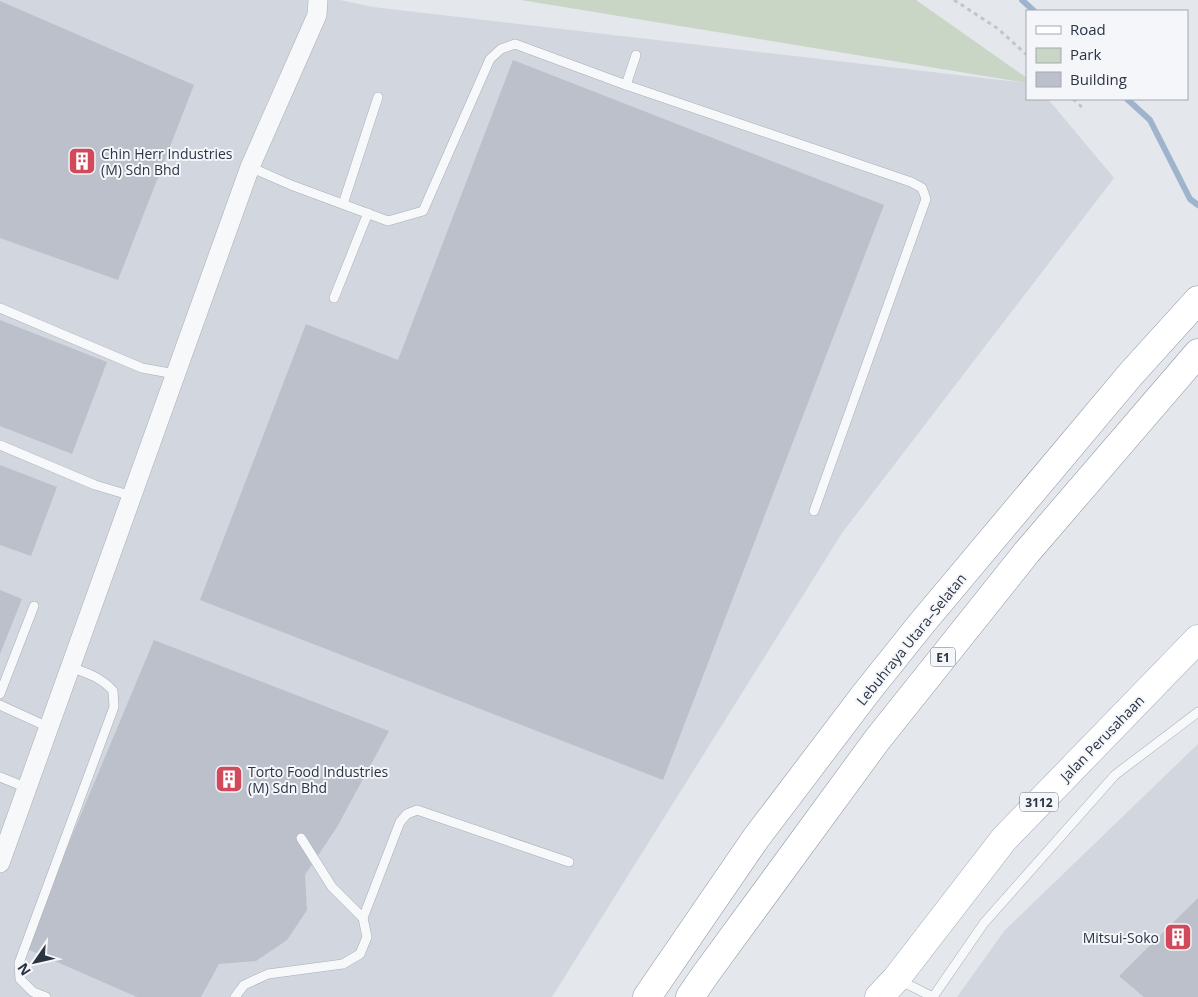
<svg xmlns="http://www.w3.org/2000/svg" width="1198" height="997" font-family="'Open Sans',sans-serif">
<rect width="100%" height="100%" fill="#e4e7ec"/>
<g fill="#d2d6de">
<path d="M0 0H340L373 7 1027 83V99H1048L1114 178 842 533 552 997H0Z"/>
<path d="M1198 744V997H957L1005 930Z"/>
</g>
<path fill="#c9d6c5" d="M521 0H916L1027 78V83Z"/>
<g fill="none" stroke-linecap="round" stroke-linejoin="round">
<g stroke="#9fb4cc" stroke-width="6">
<path d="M1022 0 1034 11"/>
<path d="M1127 99 1150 120 1190 199 1198 205"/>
</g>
</g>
<g fill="#bbc0ca">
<path d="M0 1 194 85 118 280 0 238Z"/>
<path d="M513 60 884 205 663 780 200 600 306 324 398 360Z"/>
<path d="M0 320 107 362 72 454 0 426Z"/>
<path d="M0 465 57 487 31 556 0 545Z"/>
<path d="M0 590 22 599 0 654Z"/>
<path d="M154 640 389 731 337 827 305 875 307 910 287 940 256 961 219 964 201 997H137L25 948Z"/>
<path d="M1198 898V997H1144L1119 976Z"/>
</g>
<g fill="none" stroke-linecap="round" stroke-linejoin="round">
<g stroke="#a9aeb7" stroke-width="10">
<g id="service">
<path d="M626 85 636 55"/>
<path d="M250 167 291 185 388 221 423 211 490 59 501 49 515 44 626 85 911 182 922 188 926 199 814 511"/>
<path d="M343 204 378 97"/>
<path d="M334 298 368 213"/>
<path d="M0 308 142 368 175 374"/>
<path d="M0 445 95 485 132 496"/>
<path d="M0 694 34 606"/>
<path d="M0 705 48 727"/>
<path d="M0 777 27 788"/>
<path d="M363 918 400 822 407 814 417 810 569 862"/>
<path d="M899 980 933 997"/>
<path d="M46 997 33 992 20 979 19 963 114 707 113 691C101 677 87 673 70 667"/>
<path d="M235 997 244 985 268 974 343 964 360 954 367 937 363 918 332 887 301 838"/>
<path d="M933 997 984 923 1115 775 1198 712"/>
</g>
</g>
<g stroke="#a9aeb7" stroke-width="20">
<path id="minor" d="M0 863 250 167 317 15 318 0"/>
</g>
<g stroke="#a3abb8" stroke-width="29">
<path id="primary" d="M879 997 896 979 1004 839 1198 639"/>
</g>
<g stroke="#8b94a3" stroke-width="29">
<g id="motorway">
<path d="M647 997 756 838 866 693 922 623 1130 375 1198 300"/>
<path d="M690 997 705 975 877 740 1027 552 1198 353"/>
</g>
</g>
<g stroke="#c2c5cb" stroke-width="3" stroke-dasharray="4 4" stroke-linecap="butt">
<path d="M954 0 997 28 1027 55"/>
<path d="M1073 99 1085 110"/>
</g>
<use href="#service" stroke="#f7f8fa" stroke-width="9"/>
<use href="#minor" stroke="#f7f8fa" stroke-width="19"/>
<use href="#primary" stroke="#fff" stroke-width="28"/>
<use href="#motorway" stroke="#fff" stroke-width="28"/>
</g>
<defs>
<g id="building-square" transform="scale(1.4375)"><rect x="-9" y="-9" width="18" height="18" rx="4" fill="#d1495b" stroke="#f4f6f9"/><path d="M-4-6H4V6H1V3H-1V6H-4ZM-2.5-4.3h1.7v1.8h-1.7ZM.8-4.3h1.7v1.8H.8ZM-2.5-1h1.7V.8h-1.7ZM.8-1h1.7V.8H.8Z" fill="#fff"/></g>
</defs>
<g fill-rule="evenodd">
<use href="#building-square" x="82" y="161"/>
<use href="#building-square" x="229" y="779"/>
<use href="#building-square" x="1178" y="937"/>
</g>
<g text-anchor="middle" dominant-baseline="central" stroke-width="4" stroke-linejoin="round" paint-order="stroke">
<g fill="#f4f6f9" stroke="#676e7b" stroke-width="1">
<rect x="930.5" y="647.5" width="25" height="19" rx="4"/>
<rect x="1020" y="792.5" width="38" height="19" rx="4"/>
</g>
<g font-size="12" font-weight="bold" fill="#2b3445">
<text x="943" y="657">E1</text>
<text x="1039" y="802">3112</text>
</g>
<g font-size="14" fill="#2b3445" stroke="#f4f6f9" text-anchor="start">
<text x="101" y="153">Chin Herr Industries<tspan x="101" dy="16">(M) Sdn Bhd</tspan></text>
<text x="248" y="771">Torto Food Industries<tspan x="248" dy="16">(M) Sdn Bhd</tspan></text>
<text x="1159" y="937" text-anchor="end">Mitsui-Soko</text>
</g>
<g font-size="14" fill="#2b3445" stroke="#f4f6f9">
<text transform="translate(911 639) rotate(-51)">Lebuhraya Utara–Selatan</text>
<text transform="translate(1102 738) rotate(-46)">Jalan Perusahaan</text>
</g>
</g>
<rect x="1026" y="10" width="162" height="90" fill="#f4f6f9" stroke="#a4a8b1"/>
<rect x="1036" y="26" width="25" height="8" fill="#ffffff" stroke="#a4a8b1"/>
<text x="1070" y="35" font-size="15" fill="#2b3445">Road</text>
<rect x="1036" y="48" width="25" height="15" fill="#c9d6c5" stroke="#a4a8b1"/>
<text x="1070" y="60" font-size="15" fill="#2b3445">Park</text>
<rect x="1036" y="72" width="25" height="15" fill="#bbc0ca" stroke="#a4a8b1"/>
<text x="1070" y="85" font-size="15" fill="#2b3445">Building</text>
<g transform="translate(35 962) rotate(236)" stroke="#f4f6f9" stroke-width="4" paint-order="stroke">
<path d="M0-4L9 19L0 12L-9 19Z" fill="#2b3445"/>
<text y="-8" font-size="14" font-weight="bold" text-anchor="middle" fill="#2b3445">N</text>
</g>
</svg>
